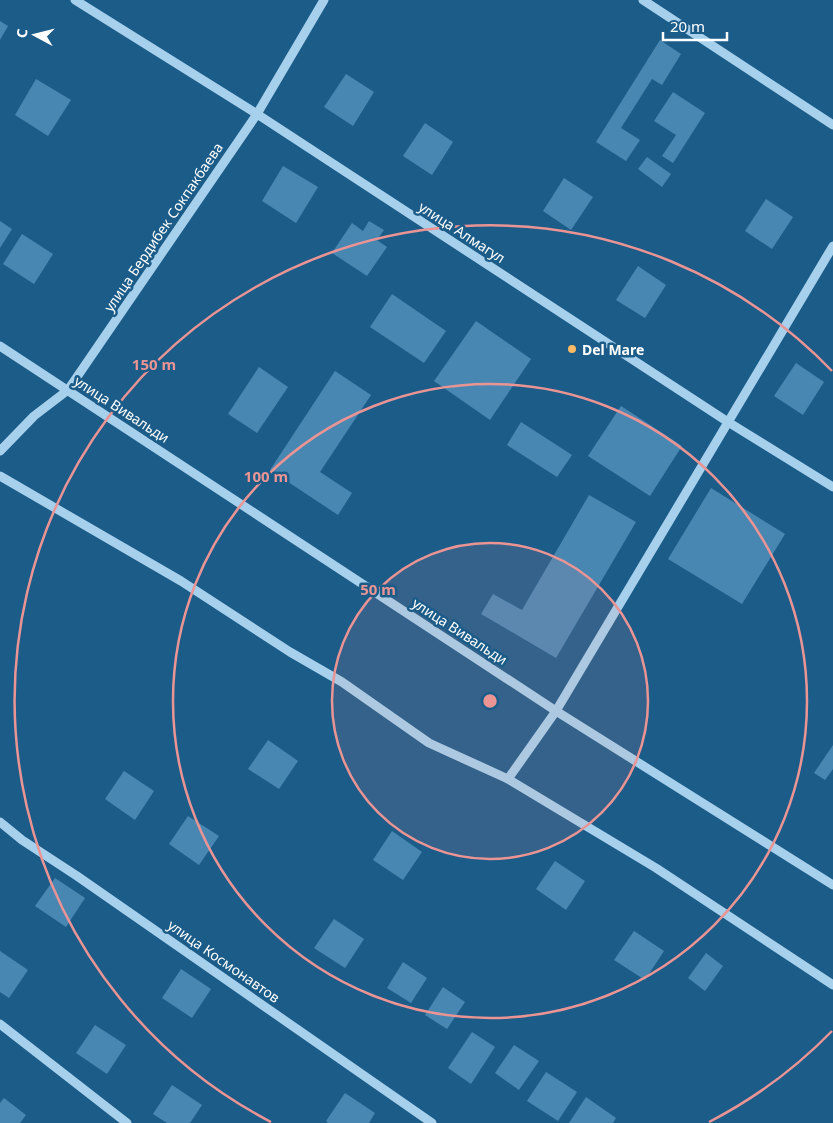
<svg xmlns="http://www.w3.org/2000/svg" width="833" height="1123" font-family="'Noto Sans',sans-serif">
<rect width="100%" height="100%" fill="#1c5c89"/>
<g fill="#4987b3">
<path d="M0 21 8 26 0 40Z"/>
<path d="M660 40 681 54 662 85 652 79 621 128 640 140 626 161 596 142Z"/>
<path d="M346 74 374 92 353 126 324 107Z"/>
<path d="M36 79 71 100 48 136 15 115Z"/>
<path d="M673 92 705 113 673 163 662 156 676 135 654 121Z"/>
<path d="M425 123 453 142 432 175 403 156Z"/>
<path d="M647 157 671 174 662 187 638 169Z"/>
<path d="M283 166 318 187 296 223 262 201Z"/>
<path d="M564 178 593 197 571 230 543 211Z"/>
<path d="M766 199 793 217 772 249 745 231Z"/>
<path d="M0 221 12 229 0 248Z"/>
<path d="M369 221 384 230 377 240 387 247 367 276 332 253 352 223 363 231Z"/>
<path d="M22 234 53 254 34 284 3 264Z"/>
<path d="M638 266 666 285 645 318 616 300Z"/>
<path d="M392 294 446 331 424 363 370 327Z"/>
<path d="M476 321 531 359 490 420 434 381Z"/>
<path d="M796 363 824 382 803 415 774 396Z"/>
<path d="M259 367 288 387 257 433 228 414Z"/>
<path d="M335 371 371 395 320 472 352 493 338 515 270 470Z"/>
<path d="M621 406 682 446 650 496 588 456Z"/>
<path d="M521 422 572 455 557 477 507 445Z"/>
<path d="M711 488 785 534 742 604 668 559Z"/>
<path d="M589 495 636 522 556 658 481 614 493 594 522 610Z"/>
<path d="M268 740 298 761 279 789 248 769Z"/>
<path d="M833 745V769L825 780 814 773Z"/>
<path d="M124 771 154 791 135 820 105 799Z"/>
<path d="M188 816 219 836 199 865 169 844Z"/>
<path d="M392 831 422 852 403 880 373 860Z"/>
<path d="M555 861 585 881 566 910 536 889Z"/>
<path d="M55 878 85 898 66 927 35 906Z"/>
<path d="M334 919 364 939 345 968 314 948Z"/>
<path d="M634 931 664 951 645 980 614 960Z"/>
<path d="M0 951 28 970 9 998 0 992Z"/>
<path d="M706 953 723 966 705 991 688 978Z"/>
<path d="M403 962 427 978 411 1003 387 988Z"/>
<path d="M181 969 211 989 192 1018 162 998Z"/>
<path d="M443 987 465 1002 447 1029 425 1015Z"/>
<path d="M95 1025 126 1045 107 1074 76 1053Z"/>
<path d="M472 1032 495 1047 471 1084 448 1068Z"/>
<path d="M514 1045 539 1061 519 1090 495 1073Z"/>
<path d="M546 1072 577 1092 558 1121 527 1101Z"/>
<path d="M172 1085 202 1105 190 1123H167L153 1114Z"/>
<path d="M345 1093 375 1113 369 1123H328L326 1121Z"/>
<path d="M586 1097 616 1118 613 1123H569Z"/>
<path d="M4 1098 26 1115 20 1123H0V1103Z"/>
</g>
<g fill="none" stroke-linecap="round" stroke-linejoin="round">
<g stroke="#a6d0ec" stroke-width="9">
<path d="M75 0 257 114 728 422 833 487"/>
<path d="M643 0 833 125"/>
<path d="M0 346 556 711 833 885"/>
<path d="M0 451 34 416 68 390 257 114 324 0"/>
<path d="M0 476 181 581 290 652 342 682 429 743 508 779 656 868 833 985"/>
<path d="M508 779 556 711 833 246"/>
<path d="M0 822 22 840 77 876 432 1123"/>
<path d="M0 1024 127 1123"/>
</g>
</g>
<circle cx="490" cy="701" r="158" fill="#ea9494" fill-opacity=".12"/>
<g fill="none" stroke="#ea9494" stroke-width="2.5">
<circle cx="490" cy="701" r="158"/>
<circle cx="490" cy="701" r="317"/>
<path d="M832 1031A475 475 0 0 1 709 1122M271 1122A475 475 0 1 1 832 371"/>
</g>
<circle fill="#fcba64" stroke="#1c5c89" stroke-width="2" cx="572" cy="349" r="5"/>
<g text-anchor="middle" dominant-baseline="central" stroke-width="5" stroke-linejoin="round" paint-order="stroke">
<g font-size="14" fill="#fff" stroke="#1c5c89">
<text transform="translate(163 227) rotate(-56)">улица Бердибек Сокпакбаева</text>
<text transform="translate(462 232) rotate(33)">улица Алмагул</text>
<text transform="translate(122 409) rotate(33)">улица Вивальди</text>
<text transform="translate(460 631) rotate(33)">улица Вивальди</text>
<text transform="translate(224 961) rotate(35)">улица Космонавтов</text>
</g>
<g font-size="14" font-weight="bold" fill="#fff" stroke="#1c5c89" text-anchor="start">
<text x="582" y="349">Del Mare</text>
</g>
</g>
<circle cx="490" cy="701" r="8" fill="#ea9494" stroke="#1c5c89" stroke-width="2.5"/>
<g font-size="15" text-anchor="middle" font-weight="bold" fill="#ea9494" stroke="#1c5c89" stroke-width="5" stroke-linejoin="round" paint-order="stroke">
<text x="154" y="370">150 m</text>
<text x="266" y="482">100 m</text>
<text x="378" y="595">50 m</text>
</g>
<g transform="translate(35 35) rotate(277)" stroke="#1c5c89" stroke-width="4" paint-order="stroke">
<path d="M0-4L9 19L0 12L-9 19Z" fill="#ffffff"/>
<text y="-8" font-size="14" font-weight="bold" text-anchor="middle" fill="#ffffff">С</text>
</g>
<path d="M663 32v8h64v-8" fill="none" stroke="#ffffff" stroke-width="2.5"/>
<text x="670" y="32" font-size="15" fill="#ffffff" stroke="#1c5c89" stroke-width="4" paint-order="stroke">20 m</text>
</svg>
